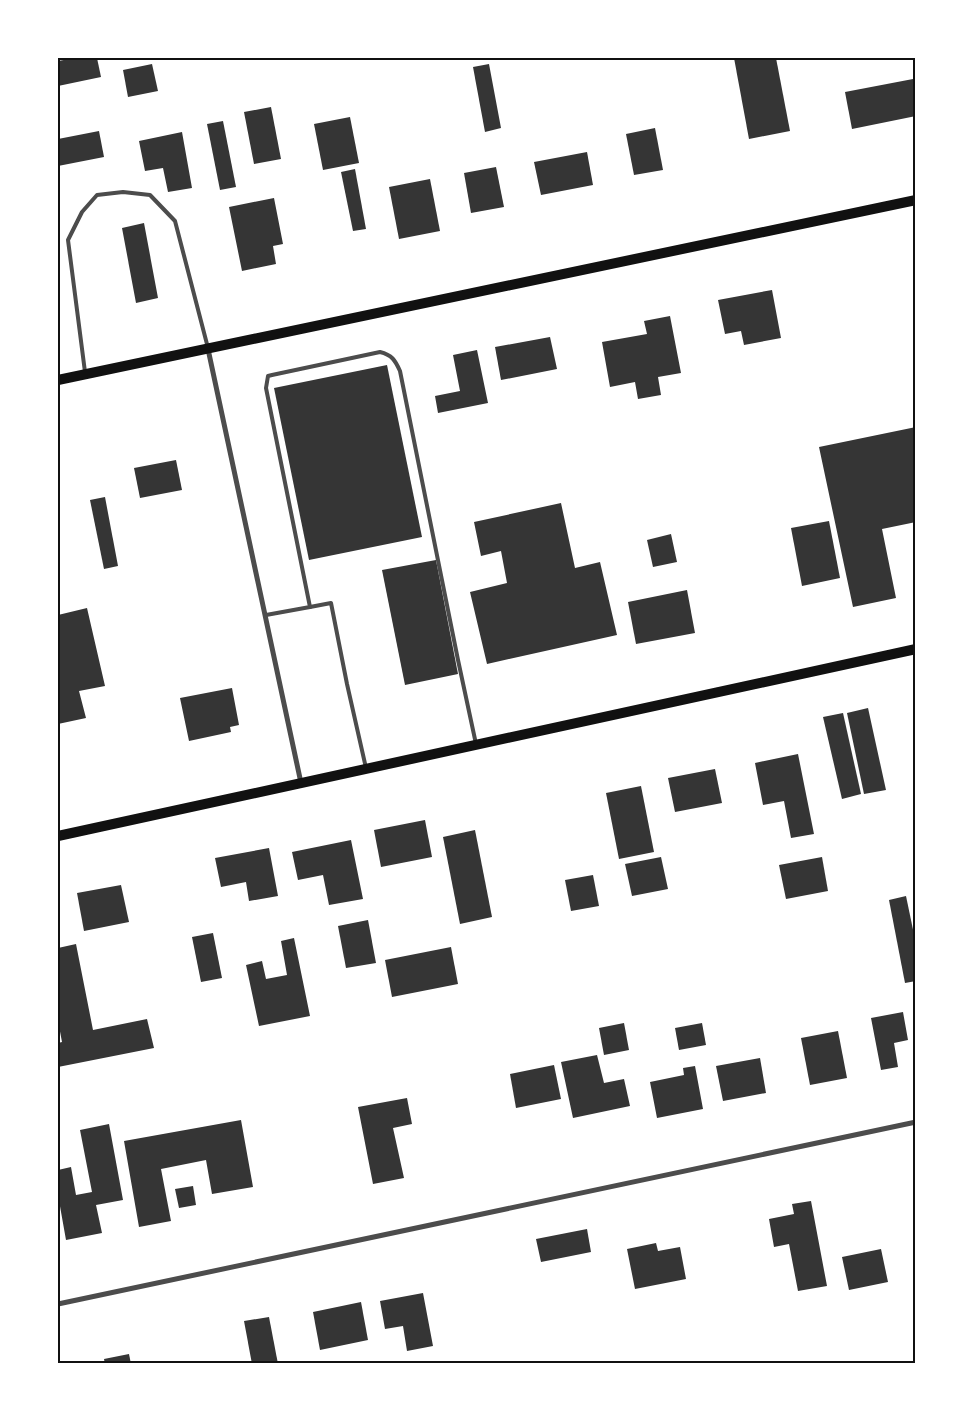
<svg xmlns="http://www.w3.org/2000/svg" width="973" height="1421" font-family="Ubuntu,sans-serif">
<rect width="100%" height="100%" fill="#fff"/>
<g fill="#353535">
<path d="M75 58H97L101 77 58 86V61Z"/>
<path d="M734 58H776L790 131 749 139Z"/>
<path d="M152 64 158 91 128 97 123 70Z"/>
<path d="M489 64 501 128 485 132 473 67Z"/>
<path d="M913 79 916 93V116L852 129 845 92Z"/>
<path d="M271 107 281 159 254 164 244 112Z"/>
<path d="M350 117 359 163 323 170 314 124Z"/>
<path d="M223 121 236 187 220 190 207 124Z"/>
<path d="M655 128 663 170 634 175 626 134Z"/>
<path d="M99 131 104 157 58 166V139Z"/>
<path d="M182 132 192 188 168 192 163 168 145 171 139 141Z"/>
<path d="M587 152 593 185 541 195 534 162Z"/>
<path d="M496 167 504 207 471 213 464 173Z"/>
<path d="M355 169 366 229 353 231 341 172Z"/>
<path d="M430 179 440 231 399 239 389 187Z"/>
<path d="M274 198 283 244 273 246 276 264 242 271 229 207Z"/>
<path d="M144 223 158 298 136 303 122 228Z"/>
<path d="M772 290 781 338 744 345 741 331 725 334 718 300Z"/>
<path d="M670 316 681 373 658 377 661 395 638 399 635 382 610 387 602 342 647 334 644 321Z"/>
<path d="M550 337 557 369 501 380 495 347Z"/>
<path d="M477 350 488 403 438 413 435 396 460 391 453 355Z"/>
<path d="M387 365 422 537 309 560 274 388Z"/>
<path d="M916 427V522L882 529 896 598 853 607 819 447Z"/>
<path d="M176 460 182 490 140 498 134 468Z"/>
<path d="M105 497 118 566 104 569 90 500Z"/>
<path d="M561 503 575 568 600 562 617 635 487 664 470 592 507 583 501 551 481 556 474 522Z"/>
<path d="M829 521 840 578 802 586 791 528Z"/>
<path d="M671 534 677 562 653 567 647 540Z"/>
<path d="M436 560 458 674 405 685 382 570Z"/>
<path d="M687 590 695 633 636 644 628 602Z"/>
<path d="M87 608 105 686 79 691 86 718 58 724V615Z"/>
<path d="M232 688 239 725 230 727 231 732 189 741 180 698Z"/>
<path d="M868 708 886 790 864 794 847 713Z"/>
<path d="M843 713 861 794 842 799 823 717Z"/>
<path d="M798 754 814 834 791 838 784 801 763 805 755 763Z"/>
<path d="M715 769 722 803 675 812 668 778Z"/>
<path d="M641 786 654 852 619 859 606 793Z"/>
<path d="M425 820 432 857 381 867 374 830Z"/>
<path d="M475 830 492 917 460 924 443 837Z"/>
<path d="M351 840 363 899 329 905 323 875 298 880 292 852Z"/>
<path d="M269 848 278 896 249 901 246 882 221 887 215 858Z"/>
<path d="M661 857 668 889 632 896 625 864Z"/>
<path d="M822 857 828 891 786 899 779 865Z"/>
<path d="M593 875 599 906 571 911 565 880Z"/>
<path d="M121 885 129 922 84 931 77 893Z"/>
<path d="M906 896 916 944V981L905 983 889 900Z"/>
<path d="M368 920 376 963 346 968 338 926Z"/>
<path d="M213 933 222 978 201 982 192 937Z"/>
<path d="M294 938 310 1016 259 1026 246 965 262 961 266 979 287 975 281 941Z"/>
<path d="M76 944 93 1030 147 1019 154 1048 58 1067V1043L62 1042 58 1021V948Z"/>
<path d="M451 947 458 984 392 997 385 960Z"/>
<path d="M903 1012 908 1040 894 1043 898 1067 881 1070 871 1018Z"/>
<path d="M624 1023 629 1050 604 1055 599 1028Z"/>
<path d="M702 1023 706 1045 679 1050 675 1028Z"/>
<path d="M838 1031 847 1078 810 1085 801 1038Z"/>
<path d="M597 1055 604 1083 624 1079 630 1106 573 1118 561 1062Z"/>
<path d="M760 1058 766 1093 723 1101 716 1066Z"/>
<path d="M554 1065 561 1099 516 1108 510 1074Z"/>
<path d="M695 1066 703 1109 657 1118 650 1082 684 1075 683 1068Z"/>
<path d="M407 1098 412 1124 393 1128 404 1178 373 1184 358 1107Z"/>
<path d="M241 1120 253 1187 212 1194 206 1160 161 1169 171 1221 139 1227 124 1141Z"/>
<path d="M109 1124 123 1200 96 1205 102 1233 66 1240 58 1195V1170L71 1167 76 1195 92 1192 80 1130Z"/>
<path d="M193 1186 196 1205 179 1208 175 1189Z"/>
<path d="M811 1201 827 1286 798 1291 789 1244 774 1247 769 1219 794 1214 792 1204Z"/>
<path d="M587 1229 591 1252 541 1262 536 1239Z"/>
<path d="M656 1243 658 1251 680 1247 686 1279 635 1289 627 1249Z"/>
<path d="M881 1249 888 1282 849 1290 842 1257Z"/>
<path d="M423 1293 433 1346 407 1351 403 1326 385 1329 380 1301Z"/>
<path d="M361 1302 368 1340 320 1350 313 1312Z"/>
<path d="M269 1317 278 1364H252L244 1321Z"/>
<path d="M129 1354 131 1364H105L104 1359Z"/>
</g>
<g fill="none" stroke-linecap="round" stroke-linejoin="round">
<g stroke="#4c4c4c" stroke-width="4">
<path d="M85 372 68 240 82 212 97 195 123 192 150 195 175 221 208 348"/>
<path d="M310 607 331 603 347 684 366 768"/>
<path d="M266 615 310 607 266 388 268 376 272 375 380 352C392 355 395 360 400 371L458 660 476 744"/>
</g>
<g stroke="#4c4c4c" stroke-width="5">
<path d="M208 349 301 783"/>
<path d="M58 1304 916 1122"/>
</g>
<g stroke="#111" stroke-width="10">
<path d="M58 380 916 200"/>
<path d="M58 836 916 649"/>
</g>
</g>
<rect width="973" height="1421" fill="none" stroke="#ffffff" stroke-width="118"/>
<rect x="59" y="59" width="855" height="1303" fill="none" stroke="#111" stroke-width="2"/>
</svg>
